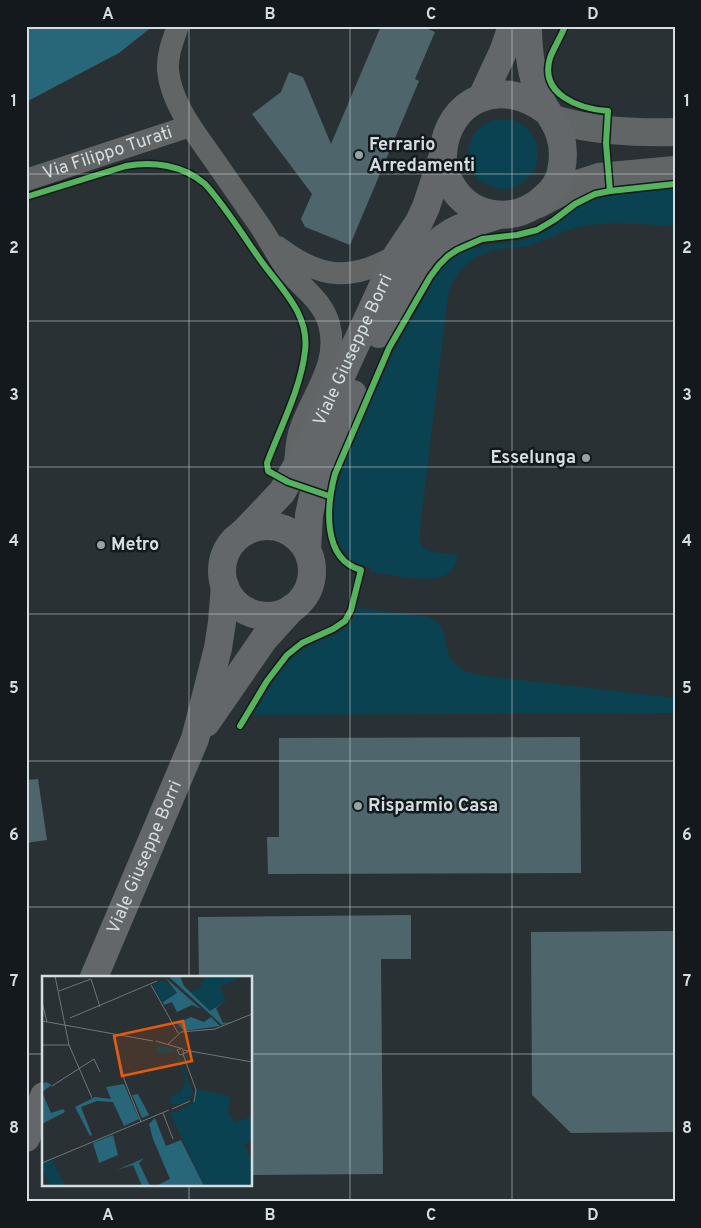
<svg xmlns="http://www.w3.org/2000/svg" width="701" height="1228" font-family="Overpass,sans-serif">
<rect width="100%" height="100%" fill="#293134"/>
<g fill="#0b4251">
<circle cx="503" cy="154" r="35"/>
<path d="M675 189V226C642 225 607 220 575 228 558 233 542 243 525 247 516 248 507 247 498 249 474 254 453 272 448 296L419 539C422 555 444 553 458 555 456 561 456 567 450 572 436 586 389 574 370 572L371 568 352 561 339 544 335 531 333 513 337 485 344 465 391 357 437 275C465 237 492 250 529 238 540 234 551 229 560 222 568 216 575 208 584 204 610 192 647 192 675 189Z"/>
<path d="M357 608 427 617C461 627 428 664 479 675L675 698V713L253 715C268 692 282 660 308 647 328 636 352 633 357 608Z"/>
</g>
<path fill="#286679" d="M26 26H153L119 53 26 102Z"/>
<g fill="#4e656c">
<path d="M381 26H421L435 32 415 79 419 81 350 245 305 227 301 219 312 194 252 114 281 92 289 72 303 77 331 144Z"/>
<path d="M580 737 581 873 268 874 267 837H279V738Z"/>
<path d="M38 779 47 840 26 843V780Z"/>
<path d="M411 915V959H381L383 1174 251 1175V977H199L198 917Z"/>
<path d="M675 931V1132L571 1133 532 1095 531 932Z"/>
</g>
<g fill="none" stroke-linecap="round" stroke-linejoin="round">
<g stroke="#626566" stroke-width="22">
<path d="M178 26C173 40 167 55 168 70 171 103 194 131 212 157 228 180 244 203 260 226 269 239 276 254 286 268 300 287 322 299 329 324 340 363 313 393 301 427 296 439 296 452 295 465"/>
<path id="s1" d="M26 180 190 126"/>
<path d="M278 247C320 279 351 282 397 255"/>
</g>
<g stroke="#626566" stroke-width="28">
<path d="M553 119C593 131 633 133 675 132"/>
<path d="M538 204 574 185 599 177 675 170"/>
</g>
<g stroke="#636769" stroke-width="28">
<path d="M528 26C528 50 531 74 540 97 543 107 548 111 553 120 563 136 565 153 561 171 560 180 553 190 546 196 516 225 470 220 450 183 446 174 442 163 443 154 447 98 502 77 545 110"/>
<path d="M482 97 503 52 512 26"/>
<path d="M379 334C397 298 416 253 452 232 467 224 483 220 499 215"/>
<circle cx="267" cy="571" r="45"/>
<path id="s2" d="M244 532 282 492 314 435 397 255 419 222 426 207 442 158"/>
<path d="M307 549 309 515 316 483 353 394"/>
<path d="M206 723 264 639 292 608"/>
<path id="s3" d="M94 977 195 739 218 648 222 622 225 586"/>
<path d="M26 1138 44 1096"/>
</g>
<g stroke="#13191c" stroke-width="9">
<g id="cycleway">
<path d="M565 26C561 37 554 47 550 58 539 95 580 109 608 111L606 143 610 191"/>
<path d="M26 197 126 166C153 161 183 165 205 184 225 206 242 234 259 258 279 287 310 313 305 351 301 388 280 428 267 463L268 471 288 482 329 496"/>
<path d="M240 726 267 681 287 655 302 643 333 629 345 621 351 610 361 570C321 559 327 504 335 474L389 348 430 277 439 265 448 256 457 250 482 239 517 235 537 230 554 220 575 204 595 194 610 191 675 184"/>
</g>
</g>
<use href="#cycleway" stroke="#56b35d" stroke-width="6"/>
</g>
<path fill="none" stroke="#d4dde0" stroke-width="1" stroke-opacity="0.55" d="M189 26V977M350 26V1202M512 26V1202M26 174H675M26 321H675M26 467H675M26 614H675M26 761H675M26 907H675M26 1054H44M251 1054H675M189 1184V1202"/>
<g fill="#98a1a4" stroke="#13191c" stroke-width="2">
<circle cx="359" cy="155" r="5"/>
<circle cx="586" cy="458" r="5"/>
<circle cx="101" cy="545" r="5"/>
<circle cx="358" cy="806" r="5"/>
</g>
<g text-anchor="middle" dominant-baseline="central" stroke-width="5" stroke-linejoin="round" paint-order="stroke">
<g font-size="18" font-weight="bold" fill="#d4dde0" stroke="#13191c" text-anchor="start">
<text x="369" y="145">Ferrario<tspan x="369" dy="21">Arredamenti</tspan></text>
<text x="576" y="458" text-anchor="end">Esselunga</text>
<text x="111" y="545">Metro</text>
<text x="368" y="806">Risparmio Casa</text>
</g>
<g font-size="18" fill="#d4dde0" stroke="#13191c">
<text stroke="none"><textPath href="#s1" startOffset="86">Via Filippo Turati</textPath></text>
<text stroke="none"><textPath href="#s2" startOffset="214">Viale Giuseppe Borri</textPath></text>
<text stroke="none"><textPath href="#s3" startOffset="130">Viale Giuseppe Borri</textPath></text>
</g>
</g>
<g transform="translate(42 976)">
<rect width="210" height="210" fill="#293134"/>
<path d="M162 0H202L178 11 184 25 168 35 149 16 160 11 158 6 164 4ZM121 4 135 17 120 26 111 9ZM118 70 131 73 137 81 151 116 145 126 132 129 128 126 129 120 139 116 144 105 133 76 115 78 114 72ZM154 113 189 120 186 137 193 146 210 141V164L202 169 210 183V207L204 210H162L128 136 137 135 151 126ZM10 183 23 210H9L0 193V187Z" fill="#0b4251"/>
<path d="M122 0 126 4 159 33 150 29 135 36 130 26 122 29 121 26 135 17ZM126 0H138L142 10 168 35 184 25 174 32 181 47 190 46 180 49ZM149 41 162 46 169 41 178 50 142 55 135 47ZM4 106 10 109 0 116 9 137 21 133 23 136 0 148V108ZM82 108 97 143 82 150 71 126 55 125 39 131 50 159 48 160 33 131 53 121 69 123 64 111ZM96 118 107 139 100 142 90 119ZM113 142 124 170 139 164 162 210H114L128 203 111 163 107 148ZM71 159 76 179 57 187 51 167ZM102 182 97 187 108 210H100L91 189 75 194Z" fill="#286679"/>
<path fill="none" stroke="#6d7679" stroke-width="1" d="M49 3 58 31M109 9 136 57M17 15 49 3M0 26 5 46M28 42 115 5M0 45 111 65M73 60 82 103 99 146M114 65 138 72M126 68 139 56 173 53 210 38M0 69H27L13 0M27 69 50 122M142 74 210 86M142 77 140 72 135 74 138 79 148 75M141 78 154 114 152 126M10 110 52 83 58 96M130 133 148 125M121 137 131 163M0 187 127 134"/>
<path fill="#e8590c" fill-opacity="0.15" stroke="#e8590c" stroke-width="2.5" d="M141 45 150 85 80 100 72 60Z"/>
<rect width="210" height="210" fill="none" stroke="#d4dde0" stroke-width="2.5"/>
</g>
<rect width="701" height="1228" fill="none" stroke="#13191c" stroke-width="55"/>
<rect x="28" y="28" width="646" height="1172" fill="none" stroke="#d4dde0" stroke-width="2"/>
<g font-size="16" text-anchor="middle" font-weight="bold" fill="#d4dde0">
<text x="108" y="19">A</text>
<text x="270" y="19">B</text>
<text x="431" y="19">C</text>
<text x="593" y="19">D</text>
<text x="14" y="106">1</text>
<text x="687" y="106">1</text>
<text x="14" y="253">2</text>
<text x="687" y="253">2</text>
<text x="14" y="400">3</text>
<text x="687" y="400">3</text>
<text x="14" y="546">4</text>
<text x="687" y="546">4</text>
<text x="14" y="693">5</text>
<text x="687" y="693">5</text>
<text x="14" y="840">6</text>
<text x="687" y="840">6</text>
<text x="14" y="986">7</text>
<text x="687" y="986">7</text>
<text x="14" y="1133">8</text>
<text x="687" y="1133">8</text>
<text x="108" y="1220">A</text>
<text x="270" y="1220">B</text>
<text x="431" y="1220">C</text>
<text x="593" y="1220">D</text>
</g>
</svg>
